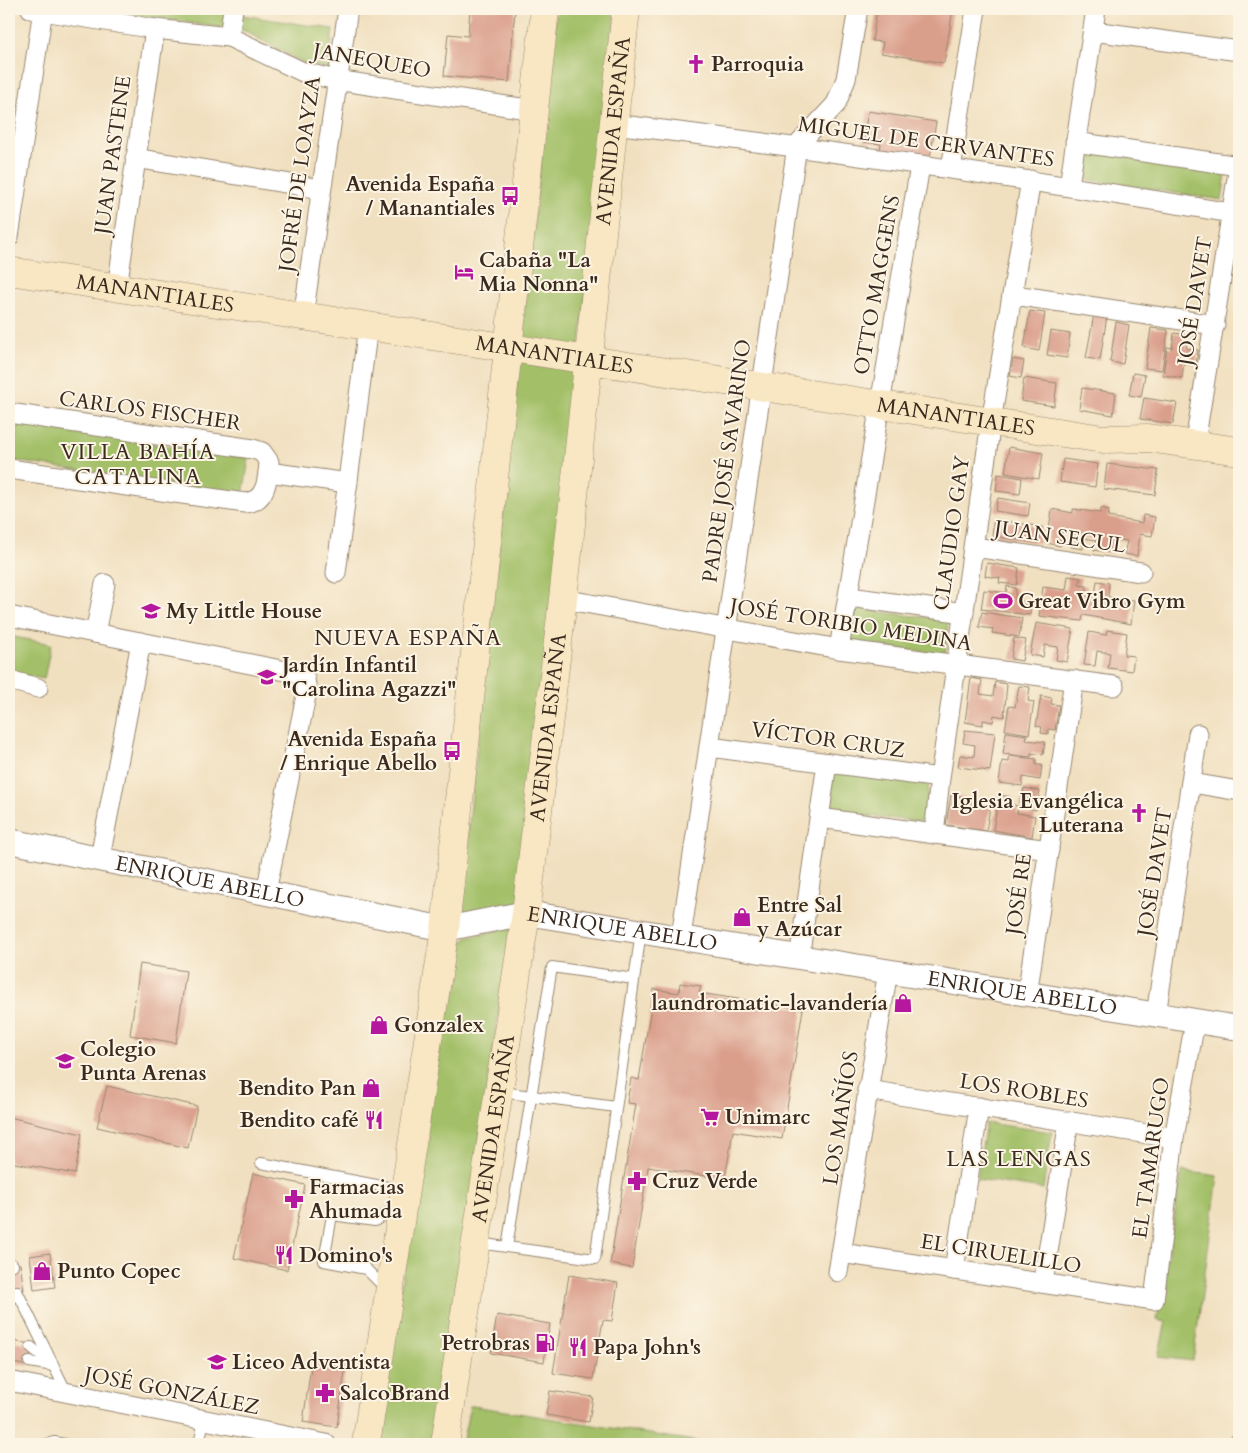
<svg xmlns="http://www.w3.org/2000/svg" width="1248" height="1453" font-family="Cardo,serif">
<rect width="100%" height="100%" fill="#fcf5e5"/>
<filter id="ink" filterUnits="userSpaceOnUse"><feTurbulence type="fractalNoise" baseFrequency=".02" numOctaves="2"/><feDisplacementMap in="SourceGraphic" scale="10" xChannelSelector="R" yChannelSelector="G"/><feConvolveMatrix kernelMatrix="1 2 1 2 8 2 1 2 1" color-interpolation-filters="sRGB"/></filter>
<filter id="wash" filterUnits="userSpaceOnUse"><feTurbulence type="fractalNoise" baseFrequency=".0096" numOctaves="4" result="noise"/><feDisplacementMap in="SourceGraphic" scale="20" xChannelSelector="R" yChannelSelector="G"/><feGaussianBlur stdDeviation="1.12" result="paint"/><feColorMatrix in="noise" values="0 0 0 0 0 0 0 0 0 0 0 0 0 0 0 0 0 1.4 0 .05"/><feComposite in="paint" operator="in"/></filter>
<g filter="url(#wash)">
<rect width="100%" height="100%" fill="#f1e0c0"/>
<g fill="#a3c067" stroke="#6f7542">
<path d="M94 9H202L333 29 328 69 303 63 245 31Z"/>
<path d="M557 9H616L520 906 459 916Z"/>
<path d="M1082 150 1226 173 1222 200 1078 178Z"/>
<path d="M11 423 249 458 243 495 9 460Z"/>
<path d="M855 609 948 620 945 655 848 642Z"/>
<path d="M9 636 51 644 44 679 9 672Z"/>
<path d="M833 772 929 782 925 822 829 812Z"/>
<path d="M511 927 435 1444H383L378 1435 454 948 467 938Z"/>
<path d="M986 1123 1052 1132 1043 1189 977 1179Z"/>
<path d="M1182 1171 1218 1176 1193 1361 1158 1357 1166 1322 1157 1320Z"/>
<path d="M470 1406H473L713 1444H462Z"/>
</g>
<g id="blocks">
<g fill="#da9f8b">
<path d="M470 9H515L509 82 444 76 448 34 468 36Z"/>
<path d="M877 9H953L944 63 881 53 883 42 872 41Z"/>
<path d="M868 111 936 122 930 158 880 150 881 144 863 142Z"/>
<path d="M1030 311 1045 313 1039 351 1024 348Z"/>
<path d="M1094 314 1107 316 1100 360 1086 358Z"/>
<path d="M1116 322 1129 325 1123 364 1110 362Z"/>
<path d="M1151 328 1168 330 1162 370 1145 368Z"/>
<path d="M1051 331 1070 334 1067 358 1047 355Z"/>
<path d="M1174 333 1188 335 1186 348 1198 350 1196 364 1184 362 1182 378 1163 375 1167 347 1172 348Z"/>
<path d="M1013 359 1024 361 1021 378 1010 376Z"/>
<path d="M1133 373 1145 375 1141 397 1129 395Z"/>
<path d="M1024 378 1057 383 1054 406 1021 401Z"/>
<path d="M1082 388 1116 393 1113 415 1079 409Z"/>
<path d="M1144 398 1177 403 1173 424 1140 419Z"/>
<path d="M1009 447 1043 453 1039 479 1005 473Z"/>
<path d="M1063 459 1098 464 1095 487 1060 482Z"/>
<path d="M1107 464 1158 470 1155 495 1104 489Z"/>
<path d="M998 474 1022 478 1020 494 996 491Z"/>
<path d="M998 498 1030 503 1028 516 995 511Z"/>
<path d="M1101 508 1109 510 1108 517 1142 523 1143 515 1155 517 1152 536 1140 534 1137 556 1124 554 1127 541 1115 539 1113 553 1094 550 1096 540 1084 538 1083 549 1071 547 1074 533 1062 532 1060 546 1047 543 1052 509 1073 513V509L1100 513Z"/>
<path d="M994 519 1042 527 1039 543 992 536Z"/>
<path d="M987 563 1019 568 1017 585 999 583 1000 578 985 576Z"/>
<path d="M1068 576 1081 578 1079 585 1087 586 1086 593 1095 595 1097 581 1109 583 1108 597 1134 600 1131 624 1083 615 1082 621 1039 616 1043 587 1066 590Z"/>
<path d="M1007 586 1016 588 1015 600 1031 602 1030 615 981 609 984 590 1006 593Z"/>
<path d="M982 612 1022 618 1019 637 992 633 993 629 979 627Z"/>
<path d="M1036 623 1073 629 1067 662 1056 660 1058 647 1045 645 1043 657 1030 655Z"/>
<path d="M1107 630 1127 633 1124 655 1134 656 1132 671 1108 668 1110 653 1097 651 1095 666 1084 665 1089 632 1106 635Z"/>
<path d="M1014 638 1026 640 1022 661 1011 659Z"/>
<path d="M971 678 982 680 980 694 993 696 995 682 1007 684 1004 717 994 715 993 722 983 720V725L965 722Z"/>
<path d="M1019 686 1030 687 1028 701 1034 702 1029 734 1005 730 1009 706 1015 707Z"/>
<path d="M1041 696 1052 698 1051 704 1059 705 1055 730 1048 729V734L1041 733 1042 727 1036 726Z"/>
<path d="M965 730 995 733 990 771 958 767 960 755 974 757 975 745 963 743Z"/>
<path d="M1006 732 1027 735 1026 740 1045 742 1043 755 1031 753V757L1003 754Z"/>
<path d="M1009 756 1036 759V765H1042L1040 780 1023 777 1022 786 999 783 1002 761 1009 762Z"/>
<path d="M1024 788 1040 791 1036 810 1020 807Z"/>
<path d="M951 795 991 802 986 831 946 825Z"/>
<path d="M999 795 1011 797 1010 805 1018 806 1017 813 1035 816 1032 837 993 830Z"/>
<path d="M140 964 186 971 176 1043 130 1035Z"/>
<path d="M680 983 701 986 699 993 803 1009 782 1139 733 1131 725 1179 648 1167 632 1268 610 1264 636 1104 627 1103 631 1078 639 1080 654 989 679 993Z"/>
<path d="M107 1086 197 1106 188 1148 97 1127Z"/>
<path d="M9 1117 82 1134 75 1174 9 1162Z"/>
<path d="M253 1173 305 1185 287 1270 234 1258Z"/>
<path d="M50 1253 55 1287 34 1290 30 1256Z"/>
<path d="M20 1264 24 1290 9 1292V1265Z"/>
<path d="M569 1275 618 1283 612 1321 603 1320 593 1379 553 1373Z"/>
<path d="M497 1315 550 1324 544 1362 491 1353Z"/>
<path d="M11 1341 32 1344 28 1366 9 1362Z"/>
<path d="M312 1359 346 1364 337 1427 303 1422Z"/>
<path d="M550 1391 593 1397 589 1422 546 1415Z"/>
</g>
</g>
</g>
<g filter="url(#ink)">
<use href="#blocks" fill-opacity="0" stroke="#96856f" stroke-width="1"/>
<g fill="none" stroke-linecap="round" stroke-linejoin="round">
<g stroke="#96856f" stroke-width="12">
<g id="service">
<path d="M501 1092 616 1107"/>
<path d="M261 1163 403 1190"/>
<path d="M477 1243 595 1259 641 931"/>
<path d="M507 1247 552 967 634 979"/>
<path d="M9 1262 13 1265"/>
<path d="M386 1289 366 1269 324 1261 332 1215 375 1221 399 1206"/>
<path d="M17 1291 67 1393"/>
<path d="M9 1303 17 1291"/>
<path d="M9 1344H11"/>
<path d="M31 1347 52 1364"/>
<path d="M29 1362 54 1366"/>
<path d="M47 1444 54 1442 65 1444"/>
<path d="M199 1444 204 1420"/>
</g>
</g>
<g stroke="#96856f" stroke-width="21">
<g id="minor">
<path d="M31 9 155 29 229 37 303 72 336 80 534 110"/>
<path d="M1093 31 1239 51"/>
<path d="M229 37 233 9"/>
<path d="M614 124C821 149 1026 179 1231 213"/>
<path d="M1075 142 1239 166"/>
<path d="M135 158 321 189"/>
<path d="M951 169 976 9"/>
<path d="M1069 186 1096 9"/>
<path d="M9 237 43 9"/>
<path d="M117 288 155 29"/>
<path d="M1014 295 1215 325"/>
<path d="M303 317 348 9"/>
<path d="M9 413 253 449 262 452 269 462C268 479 266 502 245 503L9 469"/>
<path d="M1195 443 1239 166"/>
<path d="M268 472 348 483"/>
<path d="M974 547 1141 572"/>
<path d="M336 573 368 326"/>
<path d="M850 597 964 613"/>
<path d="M563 599 839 649 1114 686"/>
<path d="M9 616 296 673 305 679 307 691 266 892"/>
<path d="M95 633 105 584"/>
<path d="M839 649 920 166"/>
<path d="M9 680 38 688"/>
<path d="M710 747 940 778"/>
<path d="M1192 783 1239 791"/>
<path d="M820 818 1049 850"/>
<path d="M934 834 940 778 991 422 1031 180"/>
<path d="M100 858 141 642"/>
<path d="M681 937 797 146 836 104 846 79 858 9"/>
<path d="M799 959 827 763"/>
<path d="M1027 995 1074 680"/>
<path d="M1156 1015 1198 734"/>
<path d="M867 1090 1174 1138"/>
<path d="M841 1253 1154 1300 1174 1138 1195 1022"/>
<path d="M954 1270 979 1107"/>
<path d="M838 1272 888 971"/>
<path d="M1043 1283 1069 1121"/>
<path d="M9 1381 326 1444"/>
<path d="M1239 1444V1443"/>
</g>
</g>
<g stroke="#96856f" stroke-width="26">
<g id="tertiary">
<path id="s1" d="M9 841 445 929 526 913 1239 1028"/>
</g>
</g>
<g stroke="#96856f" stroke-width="29">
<g id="secondary">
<path id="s2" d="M9 271 1103 439 1148 438 1239 451"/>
<path d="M366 1444 445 929 545 9"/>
<path id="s3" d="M445 1444 526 913 563 599 626 9"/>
</g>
</g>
<use href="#service" stroke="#fff" stroke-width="10"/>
<use href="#minor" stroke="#fff" stroke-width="19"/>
<use href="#tertiary" stroke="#fff" stroke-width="24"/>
<use href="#secondary" stroke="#f9e7c3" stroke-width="28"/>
</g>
</g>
<defs>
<g id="church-bare" transform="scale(1.5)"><path d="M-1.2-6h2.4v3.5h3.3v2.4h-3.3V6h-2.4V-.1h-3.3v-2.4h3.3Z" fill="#b5179e" stroke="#fcf5e5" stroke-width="2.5" paint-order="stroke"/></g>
<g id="bus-bare" transform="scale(1.5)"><path d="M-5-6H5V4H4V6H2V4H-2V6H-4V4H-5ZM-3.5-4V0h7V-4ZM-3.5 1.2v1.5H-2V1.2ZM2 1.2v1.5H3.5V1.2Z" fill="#b5179e" stroke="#fcf5e5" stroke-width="2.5" paint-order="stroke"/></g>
<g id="hotel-bare" transform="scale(1.5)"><path d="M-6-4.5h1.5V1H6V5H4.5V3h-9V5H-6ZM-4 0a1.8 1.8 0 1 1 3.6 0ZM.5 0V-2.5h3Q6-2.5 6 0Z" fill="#b5179e" stroke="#fcf5e5" stroke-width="2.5" paint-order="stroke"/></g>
<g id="stadium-bare" transform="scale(1.5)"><path d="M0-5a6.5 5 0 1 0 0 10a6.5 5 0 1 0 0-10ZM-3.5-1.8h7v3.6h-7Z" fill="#b5179e" stroke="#fcf5e5" stroke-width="2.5" paint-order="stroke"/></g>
<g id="school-bare" transform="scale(1.5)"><path d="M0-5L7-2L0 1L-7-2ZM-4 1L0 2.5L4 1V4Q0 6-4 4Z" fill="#b5179e" stroke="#fcf5e5" stroke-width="2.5" paint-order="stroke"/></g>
<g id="shop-bare" transform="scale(1.5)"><path d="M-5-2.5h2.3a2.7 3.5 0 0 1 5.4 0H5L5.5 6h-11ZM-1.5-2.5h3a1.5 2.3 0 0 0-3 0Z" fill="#b5179e" stroke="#fcf5e5" stroke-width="2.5" paint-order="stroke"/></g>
<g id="supermarket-bare" transform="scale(1.5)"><path d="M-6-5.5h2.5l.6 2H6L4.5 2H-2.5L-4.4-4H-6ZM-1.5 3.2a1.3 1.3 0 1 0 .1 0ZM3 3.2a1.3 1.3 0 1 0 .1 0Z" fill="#b5179e" stroke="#fcf5e5" stroke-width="2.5" paint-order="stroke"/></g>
<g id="restaurant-bare" transform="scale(1.5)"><path d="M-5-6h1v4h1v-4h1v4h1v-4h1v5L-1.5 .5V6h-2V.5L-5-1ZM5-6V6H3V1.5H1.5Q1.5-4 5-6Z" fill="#b5179e" stroke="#fcf5e5" stroke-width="2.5" paint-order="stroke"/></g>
<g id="pharmacy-bare" transform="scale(1.5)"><path d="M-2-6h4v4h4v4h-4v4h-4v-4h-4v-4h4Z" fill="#b5179e" stroke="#fcf5e5" stroke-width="2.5" paint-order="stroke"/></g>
<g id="fuel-bare" transform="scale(1.5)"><path d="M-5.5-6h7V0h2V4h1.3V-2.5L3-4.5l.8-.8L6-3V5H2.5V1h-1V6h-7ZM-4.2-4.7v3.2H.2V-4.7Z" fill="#b5179e" stroke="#fcf5e5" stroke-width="2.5" paint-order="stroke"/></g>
</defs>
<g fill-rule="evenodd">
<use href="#church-bare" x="696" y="64"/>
<use href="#bus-bare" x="510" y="196"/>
<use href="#hotel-bare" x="464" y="272"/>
<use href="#stadium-bare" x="1003" y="601"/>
<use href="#school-bare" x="151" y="611"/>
<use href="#school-bare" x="267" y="677"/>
<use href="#bus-bare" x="452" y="751"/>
<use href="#church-bare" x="1139" y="813"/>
<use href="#shop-bare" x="742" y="917"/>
<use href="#shop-bare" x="903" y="1003"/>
<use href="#shop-bare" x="379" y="1025"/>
<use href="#school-bare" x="65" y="1061"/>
<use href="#shop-bare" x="371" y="1088"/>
<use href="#supermarket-bare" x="710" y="1117"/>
<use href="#restaurant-bare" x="374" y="1120"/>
<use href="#pharmacy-bare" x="637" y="1181"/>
<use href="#pharmacy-bare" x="294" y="1199"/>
<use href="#restaurant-bare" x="284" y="1255"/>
<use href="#shop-bare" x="42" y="1271"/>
<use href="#fuel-bare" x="545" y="1343"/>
<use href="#restaurant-bare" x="578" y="1347"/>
<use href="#school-bare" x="217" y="1362"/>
<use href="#pharmacy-bare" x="325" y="1393"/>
</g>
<g text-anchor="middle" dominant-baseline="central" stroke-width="4" stroke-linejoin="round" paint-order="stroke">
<g font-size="21" fill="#3b2a1e" stroke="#fcf5e5">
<text transform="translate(372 61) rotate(10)">JANEQUEO</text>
<text stroke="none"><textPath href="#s3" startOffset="1324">AVENIDA ESPAÑA</textPath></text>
<text transform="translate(926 142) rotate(8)">MIGUEL DE CERVANTES</text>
<text transform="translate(113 155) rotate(-82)">JUAN PASTENE</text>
<text transform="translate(300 174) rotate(-82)">JOFRÉ DE LOAYZA</text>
<text transform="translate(877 285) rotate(-80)">OTTO MAGGENS</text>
<text stroke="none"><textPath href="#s2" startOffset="148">MANANTIALES</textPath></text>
<text transform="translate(1195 301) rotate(-81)">JOSÉ DAVET</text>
<text stroke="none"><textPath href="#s2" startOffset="552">MANANTIALES</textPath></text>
<text transform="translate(150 411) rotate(8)">CARLOS FISCHER</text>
<text stroke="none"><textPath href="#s2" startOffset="958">MANANTIALES</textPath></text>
<text transform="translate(727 461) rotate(-82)">PADRE JOSÉ SAVARINO</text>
<text transform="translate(952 533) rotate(-82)">CLAUDIO GAY</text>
<text transform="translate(1060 537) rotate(8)">JUAN SECUL</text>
<text transform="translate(851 625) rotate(9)">JOSÉ TORIBIO MEDINA</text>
<text stroke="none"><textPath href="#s3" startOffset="724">AVENIDA ESPAÑA</textPath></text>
<text transform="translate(828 740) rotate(8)">VÍCTOR CRUZ</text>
<text transform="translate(1155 872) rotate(-81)">JOSÉ DAVET</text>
<text stroke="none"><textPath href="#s1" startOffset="205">ENRIQUE ABELLO</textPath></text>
<text transform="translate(1019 894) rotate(-82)">JOSÉ RE</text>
<text stroke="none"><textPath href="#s1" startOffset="625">ENRIQUE ABELLO</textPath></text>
<text stroke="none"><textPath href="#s1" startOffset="1030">ENRIQUE ABELLO</textPath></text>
<text transform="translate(1024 1091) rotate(9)">LOS ROBLES</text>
<text transform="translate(841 1118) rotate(-81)">LOS MAÑÍOS</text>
<text stroke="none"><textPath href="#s3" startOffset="319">AVENIDA ESPAÑA</textPath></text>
<text transform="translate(1151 1158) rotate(-82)">EL TAMARUGO</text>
<text transform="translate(1001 1254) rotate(9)">EL CIRUELILLO</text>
<text transform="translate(172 1391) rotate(11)">JOSÉ GONZÁLEZ</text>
</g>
<g font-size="21" font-weight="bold" fill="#3b2a1e" stroke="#fcf5e5" text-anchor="start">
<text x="711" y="64">Parroquia</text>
<text x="495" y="184" text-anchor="end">Avenida España<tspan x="495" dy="24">/ Manantiales</tspan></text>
<text x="479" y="260">Cabaña "La<tspan x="479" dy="24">Mia Nonna"</tspan></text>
<text x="1018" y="601">Great Vibro Gym</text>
<text x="166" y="611">My Little House</text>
<text x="282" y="665">Jardín Infantil<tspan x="282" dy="24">"Carolina Agazzi"</tspan></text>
<text x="437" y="739" text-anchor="end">Avenida España<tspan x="437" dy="24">/ Enrique Abello</tspan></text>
<text x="1124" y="801" text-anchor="end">Iglesia Evangélica<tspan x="1124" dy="24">Luterana</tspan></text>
<text x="757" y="905">Entre Sal<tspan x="757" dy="24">y Azúcar</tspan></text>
<text x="888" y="1003" text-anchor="end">laundromatic-lavandería</text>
<text x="394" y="1025">Gonzalex</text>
<text x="80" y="1049">Colegio<tspan x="80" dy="24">Punta Arenas</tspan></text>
<text x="356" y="1088" text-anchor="end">Bendito Pan</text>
<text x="725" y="1117">Unimarc</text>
<text x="359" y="1120" text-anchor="end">Bendito café</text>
<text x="652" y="1181">Cruz Verde</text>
<text x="309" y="1187">Farmacias<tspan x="309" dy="24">Ahumada</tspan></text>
<text x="299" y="1255">Domino's</text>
<text x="57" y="1271">Punto Copec</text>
<text x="530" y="1343" text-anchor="end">Petrobras</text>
<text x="593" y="1347">Papa John's</text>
<text x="232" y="1362">Liceo Adventista</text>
<text x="340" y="1393">SalcoBrand</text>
</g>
<g font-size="22" letter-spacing="1" fill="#3b2a1e" stroke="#fcf5e5">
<text x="138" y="452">VILLA BAHÍA<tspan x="138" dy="25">CATALINA</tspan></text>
<text x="408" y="638">NUEVA ESPAÑA</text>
<text x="1019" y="1159">LAS LENGAS</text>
</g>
</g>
<rect width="1248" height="1453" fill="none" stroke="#fcf5e5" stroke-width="30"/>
</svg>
